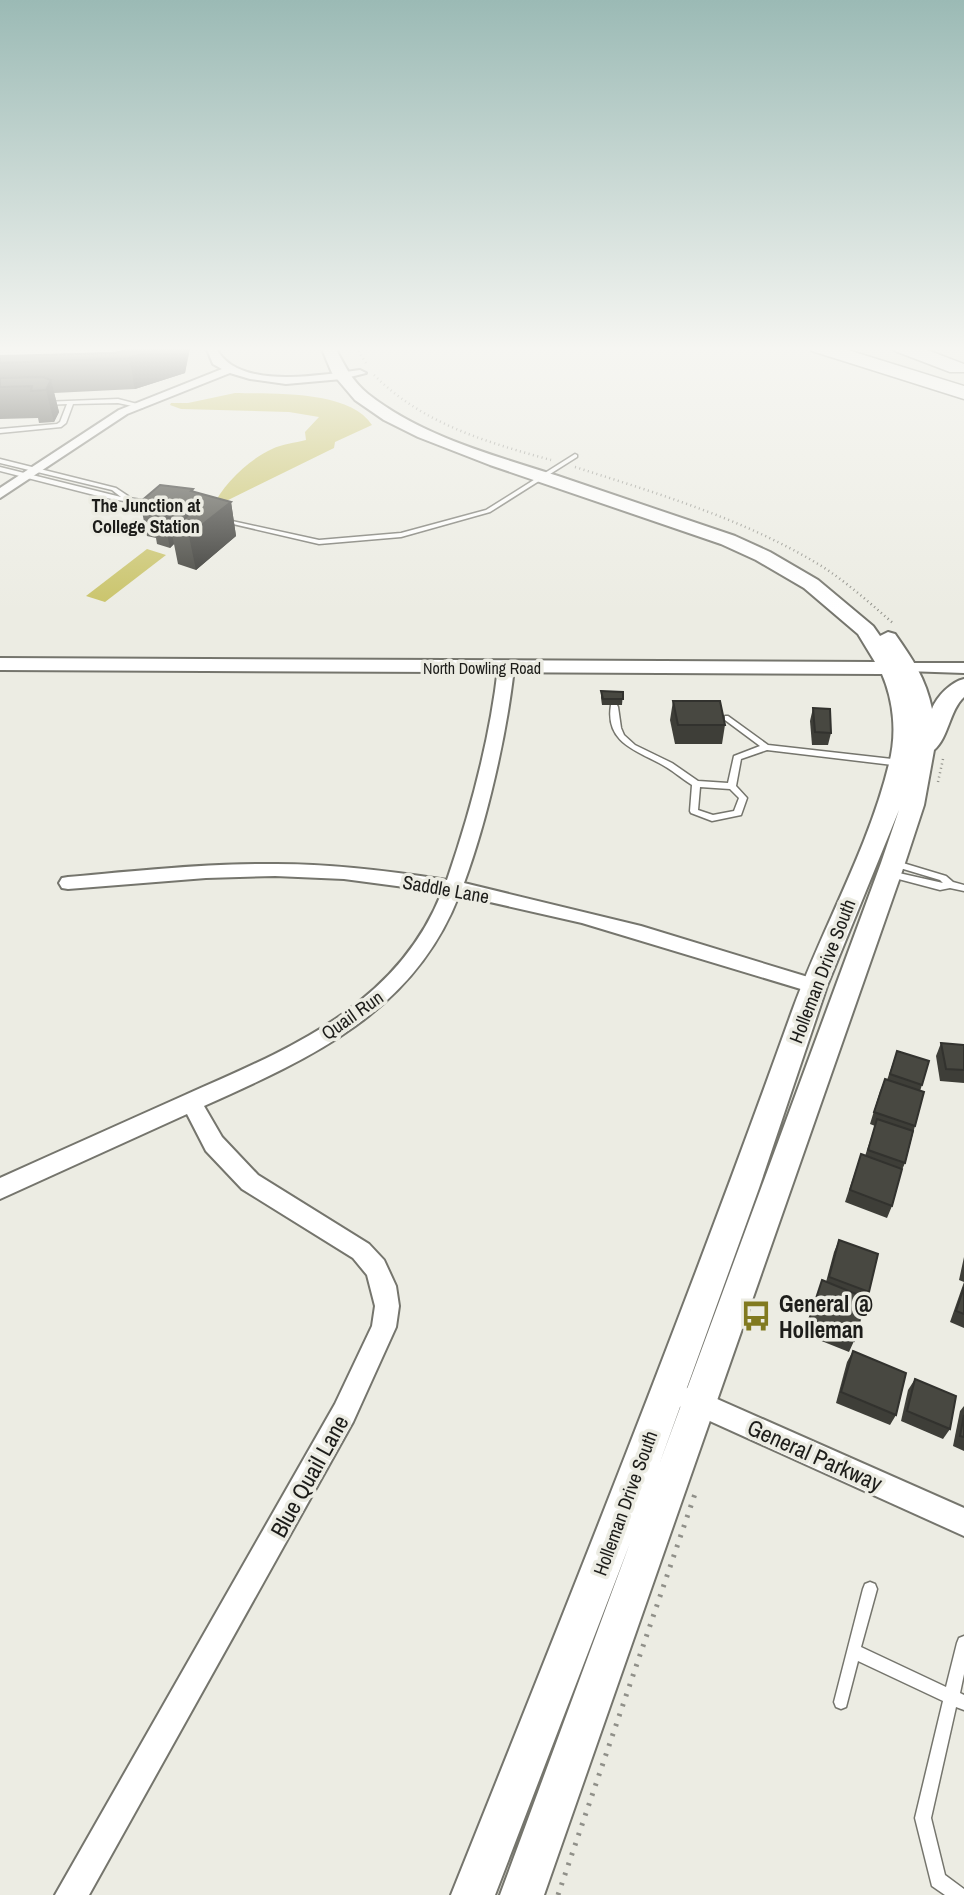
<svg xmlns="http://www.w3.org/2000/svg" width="964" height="1895" font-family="'Archivo Narrow',sans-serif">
<rect width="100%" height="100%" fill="#ecece3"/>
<g fill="#c9c368">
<path d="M235 393C273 394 350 390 372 425L335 442 334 448 212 508C223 484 248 460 272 449 282 444 295 443 306 440L305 432 319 417 289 412 181 409 170 405 171 403H188Z"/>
<path d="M147 549 166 555 105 602 86 596Z"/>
</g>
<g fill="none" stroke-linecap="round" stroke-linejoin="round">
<g stroke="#75756d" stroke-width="3">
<g id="lane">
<path d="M118 399 145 406 142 408 118 403 73 404 66 423 61 427 0 433V429L57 424 60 422 67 404 45 405 43 404V402Z"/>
<path d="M575 454 577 455V457L490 512 401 537 319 544 220 521 223 519 319 540 401 533 486 510Z"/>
<path d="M0 459 116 488 128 496 129 498 154 502 157 504 154 506 106 498 0 471V467L121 497 112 490 0 463Z"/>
<path d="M611 705H617L618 707 621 728 624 735 635 745 672 763 698 781 728 783 734 756 760 746 725 720V716H728L768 745 901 760 905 763 901 766 767 750 741 759 736 786 747 798 741 815 712 821 691 813 690 811 692 785C681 778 671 769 659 763 634 750 605 741 611 705ZM700 787 730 789 739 798 734 811 713 815 698 810Z"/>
<path d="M893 860 946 876 953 882 964 885V891L950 888 940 890 887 876 885 874 890 871 943 883 940 880 890 865 888 863Z"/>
<path d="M870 1582 875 1584 877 1589 861 1647 946 1687 957 1643 959 1638 964 1636V1674L960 1693 964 1695V1710L956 1707 931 1818 945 1875 964 1889V1895H945L932 1886 915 1818 943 1701 858 1661 846 1707 841 1709 836 1707 834 1702 863 1589 865 1584Z"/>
</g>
</g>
<g stroke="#75756d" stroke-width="4">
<g id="street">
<path d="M206 347H216C235 391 321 375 360 370L366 373 342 379 286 384 250 379 230 373 127 414 0 498V488L119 410 222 369 213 364Z"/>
<path d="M506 663 514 668C507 733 487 821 464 883L641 926 821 981 824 986 821 991 814 993 582 923 459 895C414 1012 311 1058 204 1106L222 1137 258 1175 369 1244 384 1260 396 1286 399 1306 396 1327 353 1422 89 1895H55L335 1404 372 1326 375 1306 367 1275 353 1258 242 1189 206 1151 187 1114 0 1199V1178C62 1150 124 1122 185 1095 289 1049 397 1006 442 892L344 879 275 876 206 878 68 889 62 888 59 883 62 878 68 877C137 871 207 863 276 864 334 864 390 871 447 880 470 813 490 739 498 668Z"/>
<path d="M911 663H964V673L906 671 903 668 906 665Z"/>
<path d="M690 1387 964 1508V1536L681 1408 677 1399 681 1390Z"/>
</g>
</g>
<g stroke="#75756d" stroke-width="4">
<path id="secondary" d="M321 347H335C344 365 352 381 368 394 423 437 493 455 558 476 617 496 676 516 735 536L770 552 818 580 873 626 880 636 888 632 895 634C912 658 926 679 932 709 937 696 951 682 964 679V697C949 711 949 737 934 750L924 805 905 863 544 1895H500L630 1543 495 1895H451C568 1603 685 1310 791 1014 821 930 868 850 889 764 897 734 894 702 882 674L0 670V658L875 662 858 634 804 588 756 560 721 544 490 465 418 437 384 420 355 400 332 373ZM899 810 881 863 659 1465 759 1188 827 986Z"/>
</g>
<g stroke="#75756d" stroke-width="3">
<g id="highway">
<path d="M809 347H838L964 386V399L812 351Z"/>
<path d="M892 347H919L964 364V372H950L895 351Z"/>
</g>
</g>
<g stroke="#909089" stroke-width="2.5" stroke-dasharray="1 3.5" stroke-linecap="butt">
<path d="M356 347 366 363"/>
<path d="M374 375C423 424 486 442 551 460"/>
<path d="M575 467C659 494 747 520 823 567 849 584 871 604 894 624"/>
<path d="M938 782 943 759"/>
</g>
<path stroke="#909089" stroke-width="5" stroke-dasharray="2.5 8" stroke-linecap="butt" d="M558 1895 697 1488"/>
<use href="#lane" fill="#fff" fill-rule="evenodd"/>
<use href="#street" fill="#fff" fill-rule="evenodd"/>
<use href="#secondary" fill="#fff" fill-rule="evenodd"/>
<use href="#highway" fill="#fff" fill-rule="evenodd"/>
</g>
<g fill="#3e3e38">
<path d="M190 349 185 373 135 389 54 393 59 412 54 422 39 423 38 418 0 419V356Z"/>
<path d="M193 492 231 502 236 536 196 570 178 564 174 544 170 548 157 544 156 538 147 536 140 502Z"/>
<path d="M601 691 623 692 622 705H602L601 698Z"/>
<path d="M673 701 725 725 722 744H675L670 720Z"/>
<path d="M813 708 831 733 828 745H812L810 721Z"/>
<path d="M941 1043 964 1045V1083L940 1081 936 1056Z"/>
<path d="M897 1051 922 1085 920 1091 915 1126 905 1163 901 1172 892 1206 887 1218 845 1202 861 1154 865 1156 875 1126 870 1124 880 1091 885 1079 887 1080Z"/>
<path d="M839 1240 869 1292 866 1299 854 1341 849 1352 804 1334 822 1280 826 1282 834 1252Z"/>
<path d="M964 1257V1328L950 1322 964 1282 959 1280Z"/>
<path d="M853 1351 896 1415 890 1425 836 1403 847 1362Z"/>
<path d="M915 1379 950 1429 943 1439 901 1421 908 1390Z"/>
<path d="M964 1406V1451L953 1446 960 1411Z"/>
</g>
<g fill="#32322e">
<path d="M164 347H189L185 373 135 389 129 358Z"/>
<path d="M51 380 59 412 54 422 46 390Z"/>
<path d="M193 489 199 527 231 502 236 536 196 570 184 512 191 491Z"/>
<path d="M169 508 173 530 171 529 174 544 170 548 163 514Z"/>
</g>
<g fill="#484841" stroke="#32322e" stroke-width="2">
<path d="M136 347H164L129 358 0 363V356L116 353Z"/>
<path d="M43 377 51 380 46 390 31 391 32 386 0 387V378Z"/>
<path d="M160 485 193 489 191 491 231 502 189 535 171 529 202 505 195 504 184 512 169 508 163 514 150 510 153 506 140 502Z"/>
<path d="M601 691 623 692V699H603Z"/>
<path d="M673 701H720L725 725H678Z"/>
<path d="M813 708 830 709 831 733 815 732Z"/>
<path d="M941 1043 964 1045V1070L946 1069Z"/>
<path d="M897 1051 929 1061 922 1085 890 1074Z"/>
<path d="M885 1079 924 1092 915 1126 874 1112Z"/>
<path d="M877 1119 913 1131 905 1163 868 1150Z"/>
<path d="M861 1154 902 1169 892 1206 850 1190Z"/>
<path d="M839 1240 878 1254 869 1292 829 1277Z"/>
<path d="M822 1280 866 1298 854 1341 808 1323Z"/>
<path d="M964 1287V1314L956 1311Z"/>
<path d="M853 1351 906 1373 896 1415 841 1392Z"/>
<path d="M915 1379 956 1396 950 1429 907 1411Z"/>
<path d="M964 1415V1437L960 1436Z"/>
</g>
<linearGradient id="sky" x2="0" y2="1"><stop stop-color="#9bbab5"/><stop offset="0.57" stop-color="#f6f6f2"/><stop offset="1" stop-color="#f6f6f2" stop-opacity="0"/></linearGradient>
<rect width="964" height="612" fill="url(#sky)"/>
<defs>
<g id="bus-bare" transform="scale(2.415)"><path d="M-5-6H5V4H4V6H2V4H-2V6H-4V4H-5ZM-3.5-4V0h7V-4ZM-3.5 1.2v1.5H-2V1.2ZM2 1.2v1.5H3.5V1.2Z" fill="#817a20" stroke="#ecece3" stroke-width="2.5" paint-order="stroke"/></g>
</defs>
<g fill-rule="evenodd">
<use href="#bus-bare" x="756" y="1316"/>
</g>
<g text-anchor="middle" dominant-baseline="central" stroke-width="7" stroke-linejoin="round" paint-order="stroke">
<g font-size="16" fill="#1d1d1a" stroke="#ecece3">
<text x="482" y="668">North Dowling Road</text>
</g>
<g font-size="18" font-weight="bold" fill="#1d1d1a" stroke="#ecece3">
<text x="146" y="505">The Junction at<tspan x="146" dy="21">College Station</tspan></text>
</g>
<g font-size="19" fill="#1d1d1a" stroke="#ecece3">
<text transform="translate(446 889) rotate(10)">Saddle Lane</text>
<text transform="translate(822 971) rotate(-69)">Holleman Drive South</text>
<text transform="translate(352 1015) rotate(-35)">Quail Run</text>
<text transform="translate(625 1503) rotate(-70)">Holleman Drive South</text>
</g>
<g font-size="23" font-weight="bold" fill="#1d1d1a" stroke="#ecece3" text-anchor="start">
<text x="779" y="1303">General @<tspan x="779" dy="26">Holleman</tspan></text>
</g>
<g font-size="23" fill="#1d1d1a" stroke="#ecece3">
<text transform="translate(815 1455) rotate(24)">General Parkway</text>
<text transform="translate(309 1476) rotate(-61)">Blue Quail Lane</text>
</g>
</g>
</svg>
